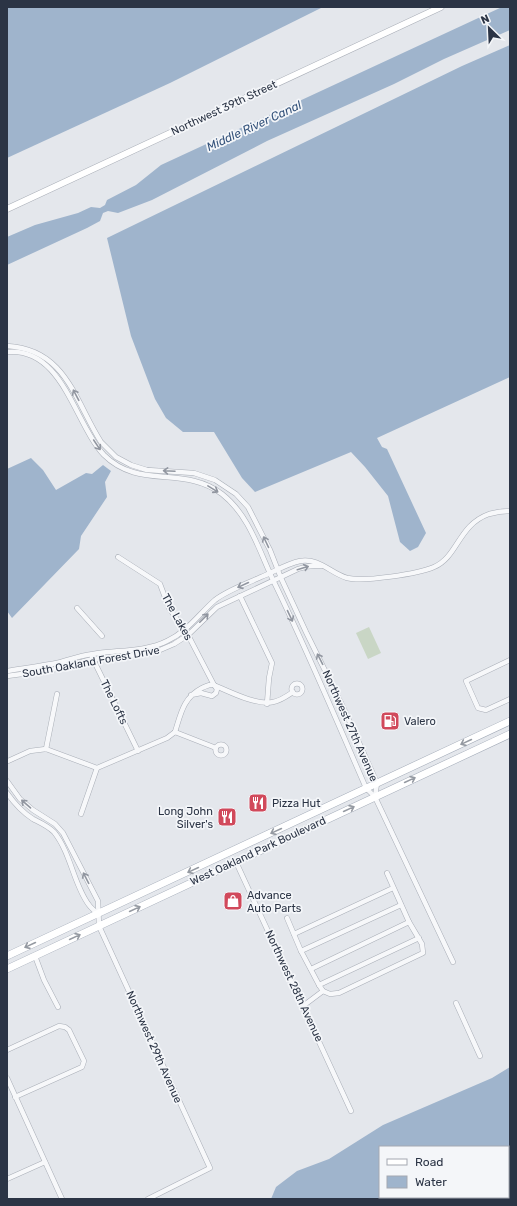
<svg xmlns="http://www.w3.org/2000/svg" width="517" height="1206" font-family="Rubik,sans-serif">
<rect width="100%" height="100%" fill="#e4e7ec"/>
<path fill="#c9d6c5" d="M369 627 381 653 368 659 356 633Z"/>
<g fill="#9fb4cc" fill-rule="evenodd">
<path d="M7 7H323L170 83 7 158Z"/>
<path d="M502 7H510V30L444 59 394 84 267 141 152 200 118 213 108 211 103 213 100 221 87 228 7 265V237L35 225 78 213 91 207 100 208 105 205 107 200 136 185 161 165Z"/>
<path d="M510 45V377L377 438 382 447 387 449 426 533 418 547 410 551 400 542 388 496 365 467 351 452 255 492 242 478 214 432H183L166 418 155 399 131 336 107 238 462 66Z"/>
<path d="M31 458 43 470 56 490 86 473 92 474 103 465 111 471 105 482 107 497 81 536 79 549 12 618 7 611V469Z"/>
<path d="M510 1067V1199H271L276 1187 297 1171 329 1159 383 1125 492 1078ZM380 1147H508V1197H380Z"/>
</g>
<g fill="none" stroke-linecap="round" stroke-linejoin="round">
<g stroke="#a9aeb7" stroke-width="5.5">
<g id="street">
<path d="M7 346C66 349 75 401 101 442L116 457 131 465 147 470 194 473 215 480 236 494 248 507 270 550 281 578 306 632 344 709 377 783 375 797 453 962"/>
<path d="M7 352C63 347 74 423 104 455 139 490 184 465 222 494 250 516 259 551 274 582 307 650 336 719 366 788L375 797"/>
<path d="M118 557 160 584 169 608 188 635 214 685"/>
<path d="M240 596 272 663 269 678 267 704"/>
<path d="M77 608 102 636"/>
<path d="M92 657 138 751"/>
<path d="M510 660 466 681 478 708 486 710 510 699"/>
<path d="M7 671C25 668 43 666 61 662 71 659 82 655 93 654 116 650 146 652 167 641 187 632 199 614 215 600 228 590 246 584 261 577 274 572 286 564 300 561 320 558 330 573 347 578 364 582 418 574 434 567 458 557 458 525 489 514 496 512 503 511 510 511"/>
<path d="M7 676 52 670 93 659 148 654 160 650 174 644 188 635 217 607 298 569C306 566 314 565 322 566"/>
<circle cx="297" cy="689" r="5.5"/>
<path d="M216 686C230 692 258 706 273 702 280 701 287 696 293 692"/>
<path d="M175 732C181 713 183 698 202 688 207 686 209 684 214 685L217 689 216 693 212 696 201 693 191 695"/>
<path d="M175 732 216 748"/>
<circle cx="221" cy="750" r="5.5"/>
<path d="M46 749 57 694"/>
<path d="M8 761 30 751 46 749 97 768"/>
<path d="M7 781 20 799 33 810 55 824 63 833 98 901 99 926 210 1168 148 1199"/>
<path d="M7 793C14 803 22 812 33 819 41 823 48 826 54 832 71 853 74 886 89 905 91 908 95 911 98 914"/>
<path d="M81 814 97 768 167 738 175 732"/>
<path d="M236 862 351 1111"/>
<path d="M287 918 301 951 319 985 323 991 330 994 339 993 423 953 422 944 409 922 387 873"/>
<path d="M294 934 393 888"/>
<path d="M301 951 401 905"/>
<path d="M35 956 44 980 58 1007"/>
<path d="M311 969 409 922"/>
<path d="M319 985 419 938"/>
<path d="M456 1003 480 1056"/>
<path d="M303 1006 323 991"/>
<path d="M7 1050 59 1026 65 1027 69 1030 84 1061 82 1067 15 1097"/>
<path d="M7 1078 62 1199"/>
<path d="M7 1179 45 1162"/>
</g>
</g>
<g stroke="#a9aeb7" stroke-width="7">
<path id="secondary" d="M7 209 441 7"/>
</g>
<g stroke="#a3abb8" stroke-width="8">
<g id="primary">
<path d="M7 956 510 721"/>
<path d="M7 969 510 734"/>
</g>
</g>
<use href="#street" stroke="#f7f8fa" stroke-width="4.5"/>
<use href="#secondary" stroke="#fff" stroke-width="6"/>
<use href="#primary" stroke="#fff" stroke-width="7"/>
</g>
<defs><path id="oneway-shaft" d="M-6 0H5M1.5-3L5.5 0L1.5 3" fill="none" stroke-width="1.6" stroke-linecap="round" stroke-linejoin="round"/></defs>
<g stroke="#9196a0">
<use href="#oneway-shaft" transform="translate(76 395) rotate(-118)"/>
<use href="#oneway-shaft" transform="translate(97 445) rotate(56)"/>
<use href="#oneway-shaft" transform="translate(169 471) rotate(-177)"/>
<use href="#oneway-shaft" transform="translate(213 489) rotate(31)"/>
<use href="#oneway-shaft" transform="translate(266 542) rotate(-115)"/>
<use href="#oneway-shaft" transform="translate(303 568) rotate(-17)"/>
<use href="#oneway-shaft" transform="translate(243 585) rotate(155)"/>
<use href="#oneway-shaft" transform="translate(290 616) rotate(65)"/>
<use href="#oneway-shaft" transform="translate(204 618) rotate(-45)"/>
<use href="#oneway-shaft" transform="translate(320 659) rotate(-117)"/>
<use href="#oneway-shaft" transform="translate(26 804) rotate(-139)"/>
<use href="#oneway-shaft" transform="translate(86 878) rotate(-117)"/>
</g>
<g stroke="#959aa2">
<use href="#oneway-shaft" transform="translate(466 742) rotate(155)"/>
<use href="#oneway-shaft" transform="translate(410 780) rotate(-25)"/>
<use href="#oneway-shaft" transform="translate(349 809) rotate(-25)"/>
<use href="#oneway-shaft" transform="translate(276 831) rotate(155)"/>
<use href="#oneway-shaft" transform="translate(193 870) rotate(155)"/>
<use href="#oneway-shaft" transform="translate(135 909) rotate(-25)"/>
<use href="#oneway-shaft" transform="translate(75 937) rotate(-25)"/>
<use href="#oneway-shaft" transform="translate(30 945) rotate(155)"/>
</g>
<defs>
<g id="fuel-square" transform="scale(1)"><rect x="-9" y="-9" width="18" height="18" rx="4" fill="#d1495b" stroke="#f4f6f9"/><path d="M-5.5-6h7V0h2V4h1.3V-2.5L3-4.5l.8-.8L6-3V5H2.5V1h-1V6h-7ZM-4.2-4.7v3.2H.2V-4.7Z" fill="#fff"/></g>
<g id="restaurant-square" transform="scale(1)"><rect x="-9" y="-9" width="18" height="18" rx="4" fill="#d1495b" stroke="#f4f6f9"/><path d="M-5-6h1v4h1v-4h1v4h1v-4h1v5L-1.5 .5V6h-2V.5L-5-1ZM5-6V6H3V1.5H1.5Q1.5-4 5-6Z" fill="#fff"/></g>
<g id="shop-square" transform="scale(1)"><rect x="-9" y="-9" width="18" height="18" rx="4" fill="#d1495b" stroke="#f4f6f9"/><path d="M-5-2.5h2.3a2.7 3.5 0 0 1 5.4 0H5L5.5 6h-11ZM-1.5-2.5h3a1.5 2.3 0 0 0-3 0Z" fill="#fff"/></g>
</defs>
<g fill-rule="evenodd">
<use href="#fuel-square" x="390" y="721"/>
<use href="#restaurant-square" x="258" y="803"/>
<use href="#restaurant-square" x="227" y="817"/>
<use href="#shop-square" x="233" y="901"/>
</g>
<g text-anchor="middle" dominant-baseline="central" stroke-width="3.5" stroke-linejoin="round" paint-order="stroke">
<g font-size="11" fill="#2b3445" stroke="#f4f6f9">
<text transform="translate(224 108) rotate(-25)">Northwest 39th Street</text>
<text transform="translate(177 617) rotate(61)">The Lakes</text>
<text transform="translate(91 662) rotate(-10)">South Oakland Forest Drive</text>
<text transform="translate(114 702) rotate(64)">The Lofts</text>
<text transform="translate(350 726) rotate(66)">Northwest 27th Avenue</text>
<text transform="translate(258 851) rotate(-25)">West Oakland Park Boulevard</text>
<text transform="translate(294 986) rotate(65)">Northwest 28th Avenue</text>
<text transform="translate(154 1047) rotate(66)">Northwest 29th Avenue</text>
</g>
<g font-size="11" fill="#2b3445" stroke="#f4f6f9" text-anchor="start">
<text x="404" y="721">Valero</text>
<text x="272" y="803">Pizza Hut</text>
<text x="213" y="811" text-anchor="end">Long John<tspan x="213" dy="13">Silver's</tspan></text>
<text x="247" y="895">Advance<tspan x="247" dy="13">Auto Parts</tspan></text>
</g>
<g font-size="12" font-style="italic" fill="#34527a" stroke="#f4f6f9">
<text transform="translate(254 126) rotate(-25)">Middle River Canal</text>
</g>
</g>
<rect width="517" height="1206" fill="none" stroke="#2b3445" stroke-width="16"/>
<rect x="379" y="1146" width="130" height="52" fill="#f4f6f9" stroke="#a4a8b1"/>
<rect x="387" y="1159" width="20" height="6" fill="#ffffff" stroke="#a4a8b1"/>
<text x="415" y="1166" font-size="12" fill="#2b3445">Road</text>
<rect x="387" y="1176" width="20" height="12" fill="#9fb4cc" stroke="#a4a8b1"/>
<text x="415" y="1186" font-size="12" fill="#2b3445">Water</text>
<g transform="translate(489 28) rotate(336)" stroke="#f4f6f9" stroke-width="3" paint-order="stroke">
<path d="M0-3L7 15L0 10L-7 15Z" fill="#2b3445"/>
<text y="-6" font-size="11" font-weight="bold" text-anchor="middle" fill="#2b3445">N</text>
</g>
</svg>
